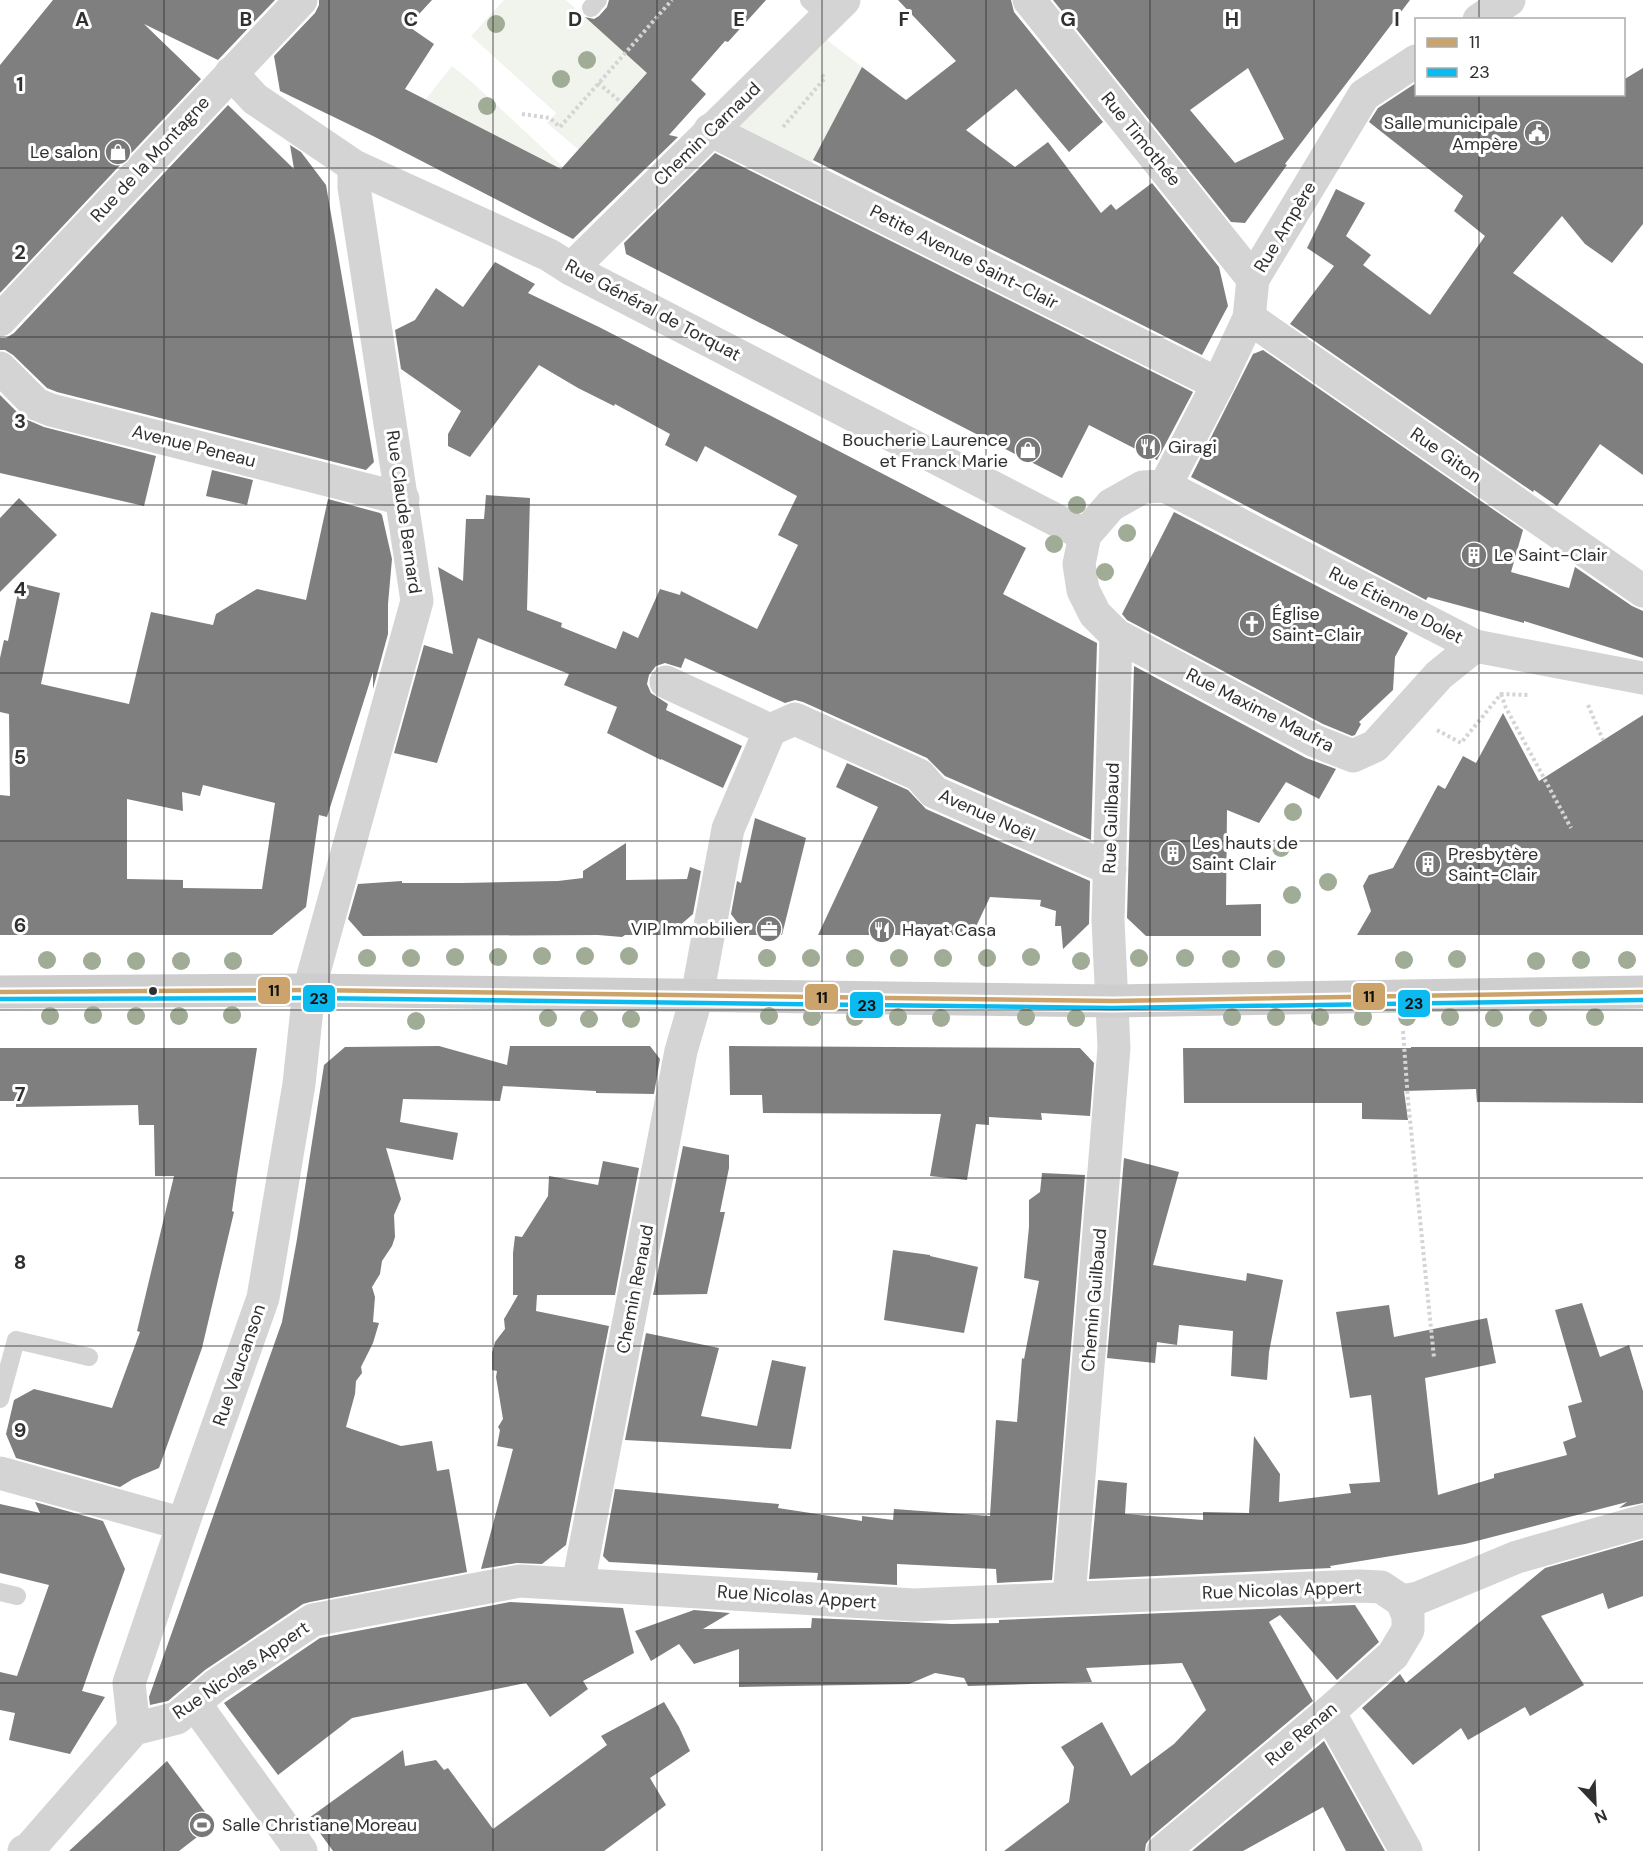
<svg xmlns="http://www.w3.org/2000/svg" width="1643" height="1851" font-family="'DM Sans',sans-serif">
<rect width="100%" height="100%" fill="#fff"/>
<g fill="#f1f4ed">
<path d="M504 0H566L616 45 657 0 663 55 579 150 547 123 556 113 471 36Z"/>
<path d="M823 37 862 67 810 166 729 127Z"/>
<path d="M452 66 473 83 561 165 566 172 425 100Z"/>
</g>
<g fill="#7f7f7f" fill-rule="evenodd">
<path d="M53 0H275L218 60 144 24 201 79 0 293V65Z"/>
<path d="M319 0H432L408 26 434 44 405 89 561 169 647 73 585 17 594 19 599 16 607 7 609 0H766L728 42 725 41 691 80 706 94 669 135 678 137 573 239 373 136 280 91 274 56 315 13 319 5Z"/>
<path d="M898 0H1011L1014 12 1103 122 1069 152 1016 89 966 130 1015 167 1048 142 1101 213 1111 204 1116 210 1152 183 1219 267 1228 306 1202 355 813 160 862 67 906 100 956 61Z"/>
<path d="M1053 0H1410L1285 164 1287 165 1245 223 1231 222ZM1248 68 1284 139 1235 163 1190 110Z"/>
<path d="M1643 68V224L1612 263 1585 244 1562 216 1513 273 1643 364V475L1600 444 1557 506 1534 490 1533 492 1290 324 1334 266 1307 248 1336 189 1365 203 1346 236 1371 255 1363 265 1430 315 1485 236 1454 211 1463 196 1369 122 1378 108 1416 83V94H1623V80Z"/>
<path d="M228 105 294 169 290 145 301 152 326 185 374 462 366 470 57 392 47 388 13 355 5 350H0V338H6L14 333Z"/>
<path d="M715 153 1193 392 1157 460 1089 425 1062 478 626 254 624 243Z"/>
<path d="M495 262 535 284 528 293 601 328 1026 548 1003 594 1097 643 1091 840 945 776 927 758 803 702 795 700 785 703 685 658 681 668 665 663 656 666 649 675 647 684 651 693 668 704 666 710 742 746 723 788 661 759V760L607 733 617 707 564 685 569 674 478 638 437 763 394 753 424 645 453 654 438 567 463 581 466 519H484L486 495 530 498 527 610 562 623 561 627 616 649 623 631 638 638 660 589 680 595 681 591 757 629 798 545 778 535 797 496 705 446 697 462 665 445 670 434 615 404 614 406 578 388 539 365 470 457 448 446V434L461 411 401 369 395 330 415 320 436 288 463 307Z"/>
<path d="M1263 350 1523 530 1511 572 1569 588 1575 567 1632 606 1643 611V658L1524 621V623L1428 597 1426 600 1191 477 1253 354Z"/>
<path d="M0 395 23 418 44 427 156 456 144 506 0 473Z"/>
<path d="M212 470 253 480 247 505 206 496Z"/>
<path d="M19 498 57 535 0 592V518Z"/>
<path d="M328 499 380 513 382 515 392 559 388 604V634L373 689V672L327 817 319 815 306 907 272 935H0V795L10 796 9 714 0 712V658L4 640 8 641 20 583 60 593 41 684 129 704 151 612 213 625 216 614 257 589 306 600ZM203 785 275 803 262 889 183 888V880L127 879V799L183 811 182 792 200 796Z"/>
<path d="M1174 512 1408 633 1395 657 1393 690 1359 722 1361 724 1355 735 1352 736 1323 724 1127 620 1122 614Z"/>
<path d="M1134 666 1306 758 1336 769 1319 799 1286 782 1259 823 1227 810 1226 905 1261 904V936H1146L1127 918Z"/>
<path d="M1503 713 1539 781 1643 715V935H1357L1371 911 1363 886 1369 875 1393 868 1438 785 1445 789 1463 756 1476 763Z"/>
<path d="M847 763 908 790 926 809 1090 881 1089 924 1063 949 1061 926H1055L1056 911 1040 906 1041 900 990 897 972 935H818L878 807 836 787Z"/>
<path d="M755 818 806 838 782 935H747L731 914 737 881 741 883Z"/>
<path d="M626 843V880L687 879 690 867 701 871 693 914 669 935H625L622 937 598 935 363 936 348 919 358 884 402 881V883H462L558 881 583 878V871Z"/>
<path d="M439 1046 507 1065 510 1046H650L660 1059 654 1094 596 1093V1091L503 1086 500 1101 403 1099 400 1122 458 1133 453 1160 386 1148 401 1199 394 1215 395 1237 392 1246 382 1261 380 1274 372 1287 375 1297 373 1322 379 1323 373 1343 361 1367 362 1373 356 1381 355 1394 346 1427 401 1446 432 1441 437 1471 449 1469 467 1572 310 1602 303 1604 205 1670 168 1701 150 1705 149 1697 282 1322 297 1239 324 1065 345 1047Z"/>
<path d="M729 1046 1080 1048 1094 1063 1090 1116 1041 1113 1042 1120 989 1117V1125L976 1124 967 1180 930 1176 941 1114 763 1113 762 1095H730Z"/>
<path d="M1411 1047H1643V1103L1477 1102 1476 1089 1404 1091 1408 1120 1362 1119V1103H1184L1183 1048H1411Z"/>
<path d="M0 1048H257L237 1176 232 1211 234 1212 202 1348 159 1468 133 1479 120 1487 16 1458 6 1434 14 1400 34 1389 112 1408 140 1332 137 1331 174 1176H155L154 1125H139L138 1105 16 1107V1101H0Z"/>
<path d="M683 1146 729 1155V1168L720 1212H725L707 1294 653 1295Z"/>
<path d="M1124 1158 1179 1172 1153 1265 1246 1281 1247 1273 1283 1280 1269 1352 1267 1380 1231 1376 1233 1331 1179 1325 1177 1345 1157 1342 1155 1363 1107 1358Z"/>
<path d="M603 1161 639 1168 615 1295H537L536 1311 609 1326 566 1545 542 1564 517 1563 481 1569 513 1449 497 1446 500 1430 498 1427 503 1419 496 1377 497 1371 492 1370V1353L495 1342 505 1329 504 1319 518 1295H513V1253L515 1236 522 1237 548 1196 549 1176 598 1185Z"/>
<path d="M1042 1173 1085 1175 1052 1580 997 1583 996 1569 897 1564V1585L817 1580 818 1573 609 1562 603 1556 615 1489 779 1504 778 1508 862 1521V1516L893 1520 894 1509 990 1516 996 1420 1017 1422 1022 1358 1024 1359 1039 1281 1024 1278 1029 1227V1200L1040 1192Z"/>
<path d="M893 1250 930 1255V1256L978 1267 964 1333 884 1320Z"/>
<path d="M1582 1303 1600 1357 1629 1345 1643 1391V1503L1619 1508 1627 1502 1465 1544 1330 1566 1331 1568 1089 1579 1098 1480 1127 1483 1125 1514 1203 1520V1512L1249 1513 1254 1436 1280 1474 1279 1502 1351 1493 1349 1484 1380 1482 1371 1395 1350 1398 1336 1312 1389 1305 1394 1337 1487 1318 1496 1363 1425 1378 1438 1495 1494 1478V1474L1567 1455 1563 1442 1576 1437 1568 1406 1582 1402 1555 1310Z"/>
<path d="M646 1333 719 1348 701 1416 757 1426 772 1360 806 1367 791 1449 625 1440Z"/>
<path d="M35 1502 103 1521 125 1569 82 1691 105 1697 70 1754 9 1740 15 1713 0 1710V1672L17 1676 49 1585 0 1573V1504L40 1513Z"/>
<path d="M1643 1540V1596L1608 1609 1603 1593 1541 1616 1584 1685 1530 1716 1525 1707 1468 1740 1461 1728 1413 1765 1362 1708 1400 1674 1406 1683 1545 1568Z"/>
<path d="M510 1602 623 1608 634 1653 583 1681 588 1689 550 1717 526 1683 352 1718 278 1775 224 1703 320 1638Z"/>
<path d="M1355 1605 1379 1642 1337 1680 1280 1615 1269 1622 1313 1701 1151 1837 1146 1844 1145 1851H1004L1069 1802 1074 1767 1061 1747 1102 1722 1131 1776 1174 1744 1206 1710 1182 1663 1086 1668 1092 1682 968 1686 964 1678 935 1673 909 1684 739 1687V1649L694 1664 679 1644 651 1661 635 1631 694 1610 730 1613 703 1629 811 1628 812 1618 952 1624 999 1623V1620Z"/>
<path d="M664 1702 679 1727 690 1751 650 1778 666 1805 604 1851H333L309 1818 403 1750 405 1766 436 1760 444 1770 448 1768 493 1829 607 1745 601 1736Z"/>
<path d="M1324 1741 1385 1851H1346L1323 1807 1243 1851H1192Z"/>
<path d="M167 1761 214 1824 179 1851H69Z"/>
</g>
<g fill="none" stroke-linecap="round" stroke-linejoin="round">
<g stroke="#d4d4d4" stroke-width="4" stroke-dasharray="3 3" stroke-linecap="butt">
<path d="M598 83 621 102"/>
<path d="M522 114 550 118 560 127 672 0"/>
<path d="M783 127 825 78 821 74"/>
<path d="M1501 694 1506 708 1571 828"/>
<path d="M1588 705 1603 740"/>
<path d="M1437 730 1461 743 1501 694 1528 695"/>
<path d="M1403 1031 1408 1100 1434 1358"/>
</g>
<g stroke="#d4d4d4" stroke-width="18">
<path d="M809 0 827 16"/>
<path d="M591 8 598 0"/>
<path d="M0 1399 16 1340 89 1357"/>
<path d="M0 1592 17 1596"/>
</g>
<g stroke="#d4d4d4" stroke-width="33">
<path d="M1029 0 1253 279"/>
<path d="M1479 20 1509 0"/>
<path d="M231 73 255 99 354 166 549 255 571 269 1085 535"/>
<path d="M710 130 1218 384"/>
<path d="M571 269 844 0"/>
<path d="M1249 318 1643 591"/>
<path d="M0 320 301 0"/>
<path d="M0 368 36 404 51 410 403 499"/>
<path d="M1165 486 1143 487 1111 505 1085 535 1079 564 1083 590 1095 614 1116 635 1315 741 1353 756 1375 746 1439 675 1475 646"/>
<path d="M1165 486 1475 646 1643 678"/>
<path d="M1165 486 1218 384 1249 318 1253 279 1364 95 1416 61"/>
<path d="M666 682 770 730"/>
<path d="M0 1473 183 1524"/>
<path d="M578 1584 681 1051 697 996 728 829 770 730 795 719 919 775 934 792 1110 869"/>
<path d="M1069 1598 1114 1048 1108 920 1116 635"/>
<path d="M195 1704 301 1851"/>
<path d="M1329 1712 1406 1851"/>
<path d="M134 1729 129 1683 183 1524 263 1298 299 1084 309 990 417 601 354 187V166"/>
<path d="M24 1851 29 1849 134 1729 177 1718 216 1685 313 1620 520 1581 914 1605 1359 1586 1381 1587 1402 1601 1418 1598 1517 1557 1643 1521"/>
<path d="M1163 1851 1329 1712 1393 1655 1408 1630V1616L1402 1601"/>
</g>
<path stroke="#cecece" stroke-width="33" d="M0 992 309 990 1113 1001 1643 992"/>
<g stroke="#fff" stroke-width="9">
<path id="bus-1" d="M0 992 309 990 1113 1001 1643 992"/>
</g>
<g stroke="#fff" stroke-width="9">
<path id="bus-2" d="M0 999 309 998 1113 1008 1643 1000"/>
</g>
<use href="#bus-1" stroke="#cca46b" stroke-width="4.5"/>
<use href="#bus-2" stroke="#0bbbef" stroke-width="4.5"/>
</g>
<g fill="#a0ac96">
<circle cx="496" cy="24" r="9"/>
<circle cx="587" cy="60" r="9"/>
<circle cx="561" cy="79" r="9"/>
<circle cx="487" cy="106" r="9"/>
<circle cx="1077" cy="505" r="9"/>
<circle cx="1127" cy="533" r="9"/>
<circle cx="1054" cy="544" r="9"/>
<circle cx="1105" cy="572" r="9"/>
<circle cx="1293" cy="812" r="9"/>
<circle cx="1281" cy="848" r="9"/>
<circle cx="1328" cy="882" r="9"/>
<circle cx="1292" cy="895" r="9"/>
<circle cx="542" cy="956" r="9"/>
<circle cx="585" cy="956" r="9"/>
<circle cx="629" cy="956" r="9"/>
<circle cx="455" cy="957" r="9"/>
<circle cx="498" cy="957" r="9"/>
<circle cx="1031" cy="957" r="9"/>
<circle cx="367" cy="958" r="9"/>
<circle cx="411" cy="958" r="9"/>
<circle cx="767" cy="958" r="9"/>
<circle cx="811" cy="958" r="9"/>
<circle cx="855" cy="958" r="9"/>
<circle cx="899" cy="958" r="9"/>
<circle cx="943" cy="958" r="9"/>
<circle cx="987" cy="958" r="9"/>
<circle cx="1139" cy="958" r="9"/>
<circle cx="1185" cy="958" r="9"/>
<circle cx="1231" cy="959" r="9"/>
<circle cx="1276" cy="959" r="9"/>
<circle cx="1457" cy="959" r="9"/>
<circle cx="47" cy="960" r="9"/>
<circle cx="1404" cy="960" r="9"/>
<circle cx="1581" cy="960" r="9"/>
<circle cx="1627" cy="960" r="9"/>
<circle cx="92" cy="961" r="9"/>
<circle cx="136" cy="961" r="9"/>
<circle cx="181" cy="961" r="9"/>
<circle cx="233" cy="961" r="9"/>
<circle cx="1081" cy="961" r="9"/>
<circle cx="1536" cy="961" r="9"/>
<circle cx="93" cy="1015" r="9"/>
<circle cx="232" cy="1015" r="9"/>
<circle cx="50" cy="1016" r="9"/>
<circle cx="136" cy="1016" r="9"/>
<circle cx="179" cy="1016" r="9"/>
<circle cx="769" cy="1016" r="9"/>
<circle cx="812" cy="1017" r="9"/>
<circle cx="855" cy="1017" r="9"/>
<circle cx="898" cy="1017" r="9"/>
<circle cx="1026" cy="1017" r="9"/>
<circle cx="1232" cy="1017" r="9"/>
<circle cx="1276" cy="1017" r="9"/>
<circle cx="1320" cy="1017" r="9"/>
<circle cx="1363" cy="1017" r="9"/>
<circle cx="1407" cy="1017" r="9"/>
<circle cx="1450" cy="1017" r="9"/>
<circle cx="1595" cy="1017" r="9"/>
<circle cx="548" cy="1018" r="9"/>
<circle cx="941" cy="1018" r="9"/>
<circle cx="1076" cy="1018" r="9"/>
<circle cx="1494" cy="1018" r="9"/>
<circle cx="1538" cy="1018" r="9"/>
<circle cx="589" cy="1019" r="9"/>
<circle cx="631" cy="1019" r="9"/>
<circle cx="416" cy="1021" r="9"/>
</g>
<path fill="none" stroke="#303030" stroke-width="1.5" stroke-opacity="0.55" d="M164 0V1851M329 0V1851M493 0V1851M657 0V1851M822 0V1851M986 0V1851M1150 0V1851M1314 0V1851M1479 0V20M1479 94V1851M0 168H1643M0 337H1643M0 505H1643M0 673H1643M0 841H1643M0 1010H1643M0 1178H1643M0 1346H1643M0 1514H1643M0 1683H1643"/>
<defs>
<g id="civic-disc" transform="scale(1.35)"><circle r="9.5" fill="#787878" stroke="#fff"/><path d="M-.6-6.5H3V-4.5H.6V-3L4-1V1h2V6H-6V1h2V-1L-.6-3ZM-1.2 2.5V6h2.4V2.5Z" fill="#fff"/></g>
<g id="shop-disc" transform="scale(1.35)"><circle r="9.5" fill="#787878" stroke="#fff"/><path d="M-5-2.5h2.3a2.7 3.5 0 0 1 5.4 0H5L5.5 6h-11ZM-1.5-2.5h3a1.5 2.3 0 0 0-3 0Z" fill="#fff"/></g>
<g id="restaurant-disc" transform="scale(1.35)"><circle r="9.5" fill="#787878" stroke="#fff"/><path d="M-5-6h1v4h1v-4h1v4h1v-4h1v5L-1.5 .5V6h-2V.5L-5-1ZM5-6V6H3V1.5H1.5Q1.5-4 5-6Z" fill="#fff"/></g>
<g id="building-disc" transform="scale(1.35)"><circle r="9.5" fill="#787878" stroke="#fff"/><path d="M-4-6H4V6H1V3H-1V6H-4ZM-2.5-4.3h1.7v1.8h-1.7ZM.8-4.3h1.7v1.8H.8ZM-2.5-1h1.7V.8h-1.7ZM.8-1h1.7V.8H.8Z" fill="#fff"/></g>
<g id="church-disc" transform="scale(1.35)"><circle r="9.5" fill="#787878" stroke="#fff"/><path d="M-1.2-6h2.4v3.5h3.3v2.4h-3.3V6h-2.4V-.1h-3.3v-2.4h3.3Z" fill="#fff"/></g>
<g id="office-disc" transform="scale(1.35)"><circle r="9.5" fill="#787878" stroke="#fff"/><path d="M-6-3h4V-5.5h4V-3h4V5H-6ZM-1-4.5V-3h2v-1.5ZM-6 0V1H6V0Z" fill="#fff"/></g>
<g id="stadium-disc" transform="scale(1.35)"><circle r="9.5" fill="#787878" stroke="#fff"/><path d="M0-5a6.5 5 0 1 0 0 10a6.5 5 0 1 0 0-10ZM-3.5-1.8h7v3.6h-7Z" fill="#fff"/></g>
</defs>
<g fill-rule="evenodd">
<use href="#civic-disc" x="1537" y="133"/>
<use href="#shop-disc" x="118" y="152"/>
<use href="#restaurant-disc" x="1148" y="447"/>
<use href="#shop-disc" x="1028" y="450"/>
<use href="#building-disc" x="1474" y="555"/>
<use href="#church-disc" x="1252" y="624"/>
<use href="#building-disc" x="1173" y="853"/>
<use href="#building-disc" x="1428" y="864"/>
<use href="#office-disc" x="769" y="929"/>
<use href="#restaurant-disc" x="882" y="930"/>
<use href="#stadium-disc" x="202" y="1825"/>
</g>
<circle fill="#303030" stroke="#fff" stroke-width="2" cx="153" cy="991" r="5"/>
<g text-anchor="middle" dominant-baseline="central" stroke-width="6" stroke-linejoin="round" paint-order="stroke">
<g font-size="18" fill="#303030" stroke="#fff" text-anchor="start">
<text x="1518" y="123" text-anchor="end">Salle municipale<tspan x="1518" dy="21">Ampère</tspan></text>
<text x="98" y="152" text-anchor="end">Le salon</text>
<text x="1008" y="440" text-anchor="end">Boucherie Laurence<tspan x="1008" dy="21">et Franck Marie</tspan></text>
<text x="1168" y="447">Giragi</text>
<text x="1494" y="555">Le Saint-Clair</text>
<text x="1272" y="614">Église<tspan x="1272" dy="21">Saint-Clair</tspan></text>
<text x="1192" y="843">Les hauts de<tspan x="1192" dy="21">Saint Clair</tspan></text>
<text x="1448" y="854">Presbytère<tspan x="1448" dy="21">Saint-Clair</tspan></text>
<text x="750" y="929" text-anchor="end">VIP Immobilier</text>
<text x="902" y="930">Hayat Casa</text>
<text x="222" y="1825">Salle Christiane Moreau</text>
</g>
<g font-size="18" fill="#303030" stroke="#fff">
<text transform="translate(707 134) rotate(-44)">Chemin Carnaud</text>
<text transform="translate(1141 139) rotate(51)">Rue Timothée</text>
<text transform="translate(150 159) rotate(-47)">Rue de la Montagne</text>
<text transform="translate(1285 227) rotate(-59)">Rue Ampère</text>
<text transform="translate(964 257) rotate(27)">Petite Avenue Saint-Clair</text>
<text transform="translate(653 310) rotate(28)">Rue Général de Torquat</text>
<text transform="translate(194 446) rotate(14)">Avenue Peneau</text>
<text transform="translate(1446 455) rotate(35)">Rue Giton</text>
<text transform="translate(404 512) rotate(82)">Rue Claude Bernard</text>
<text transform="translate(1396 605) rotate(27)">Rue Étienne Dolet</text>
<text transform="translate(1260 710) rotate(27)">Rue Maxime Maufra</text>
<text transform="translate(987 815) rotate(24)">Avenue Noël</text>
<text transform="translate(1111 818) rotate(-88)">Rue Guilbaud</text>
<text transform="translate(635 1289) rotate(-79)">Chemin Renaud</text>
<text transform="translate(1094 1300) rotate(-85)">Chemin Guilbaud</text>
<text transform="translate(239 1365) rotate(-71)">Rue Vaucanson</text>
<text transform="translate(1282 1590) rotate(-2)">Rue Nicolas Appert</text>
<text transform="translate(797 1597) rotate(4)">Rue Nicolas Appert</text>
<text transform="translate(241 1670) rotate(-34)">Rue Nicolas Appert</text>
<text transform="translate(1301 1734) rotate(-40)">Rue Renan</text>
</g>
</g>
<g font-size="20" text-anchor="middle" font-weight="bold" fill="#303030" stroke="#fff" stroke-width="6" stroke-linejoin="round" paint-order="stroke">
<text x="82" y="26">A</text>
<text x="246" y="26">B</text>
<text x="411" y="26">C</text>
<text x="575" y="26">D</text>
<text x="739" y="26">E</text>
<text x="904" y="26">F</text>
<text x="1068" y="26">G</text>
<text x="1232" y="26">H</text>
<text x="1397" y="26">I</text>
<text x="20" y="91">1</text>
<text x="20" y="259">2</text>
<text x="20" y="428">3</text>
<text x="20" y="596">4</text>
<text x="20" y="764">5</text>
<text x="20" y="932">6</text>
<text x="20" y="1101">7</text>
<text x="20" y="1269">8</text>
<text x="20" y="1437">9</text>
</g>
<g stroke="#fff" stroke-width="2">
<rect x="257" y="976" width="34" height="29" rx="6" fill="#cca46b"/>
<rect x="1352" y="982" width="34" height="29" rx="6" fill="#cca46b"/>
<rect x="804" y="983" width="35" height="28" rx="6" fill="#cca46b"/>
<rect x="302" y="984" width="34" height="29" rx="6" fill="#0bbbef"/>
<rect x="1397" y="989" width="34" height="29" rx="6" fill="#0bbbef"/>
<rect x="849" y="991" width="35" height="28" rx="6" fill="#0bbbef"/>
</g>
<g font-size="16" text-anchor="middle" font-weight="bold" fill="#111">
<text x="274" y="996">11</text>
<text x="1369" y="1002">11</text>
<text x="822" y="1003">11</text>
<text x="319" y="1004">23</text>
<text x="1414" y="1009">23</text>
<text x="867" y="1011">23</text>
</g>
<rect x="1415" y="18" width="210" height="78" fill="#ffffff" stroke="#acacac" stroke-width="1.5"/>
<rect x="1427" y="38" width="30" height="9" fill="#cca46b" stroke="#acacac" stroke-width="1.5"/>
<text x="1469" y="48" font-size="18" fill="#303030">11</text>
<rect x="1427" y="68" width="30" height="9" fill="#0bbbef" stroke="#acacac" stroke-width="1.5"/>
<text x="1469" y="78" font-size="18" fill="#303030">23</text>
<g transform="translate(1595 1803) rotate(157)" stroke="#ffffff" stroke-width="4.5" paint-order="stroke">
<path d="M0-4.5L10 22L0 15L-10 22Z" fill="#303030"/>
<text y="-9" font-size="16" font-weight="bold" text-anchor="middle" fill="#303030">N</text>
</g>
</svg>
